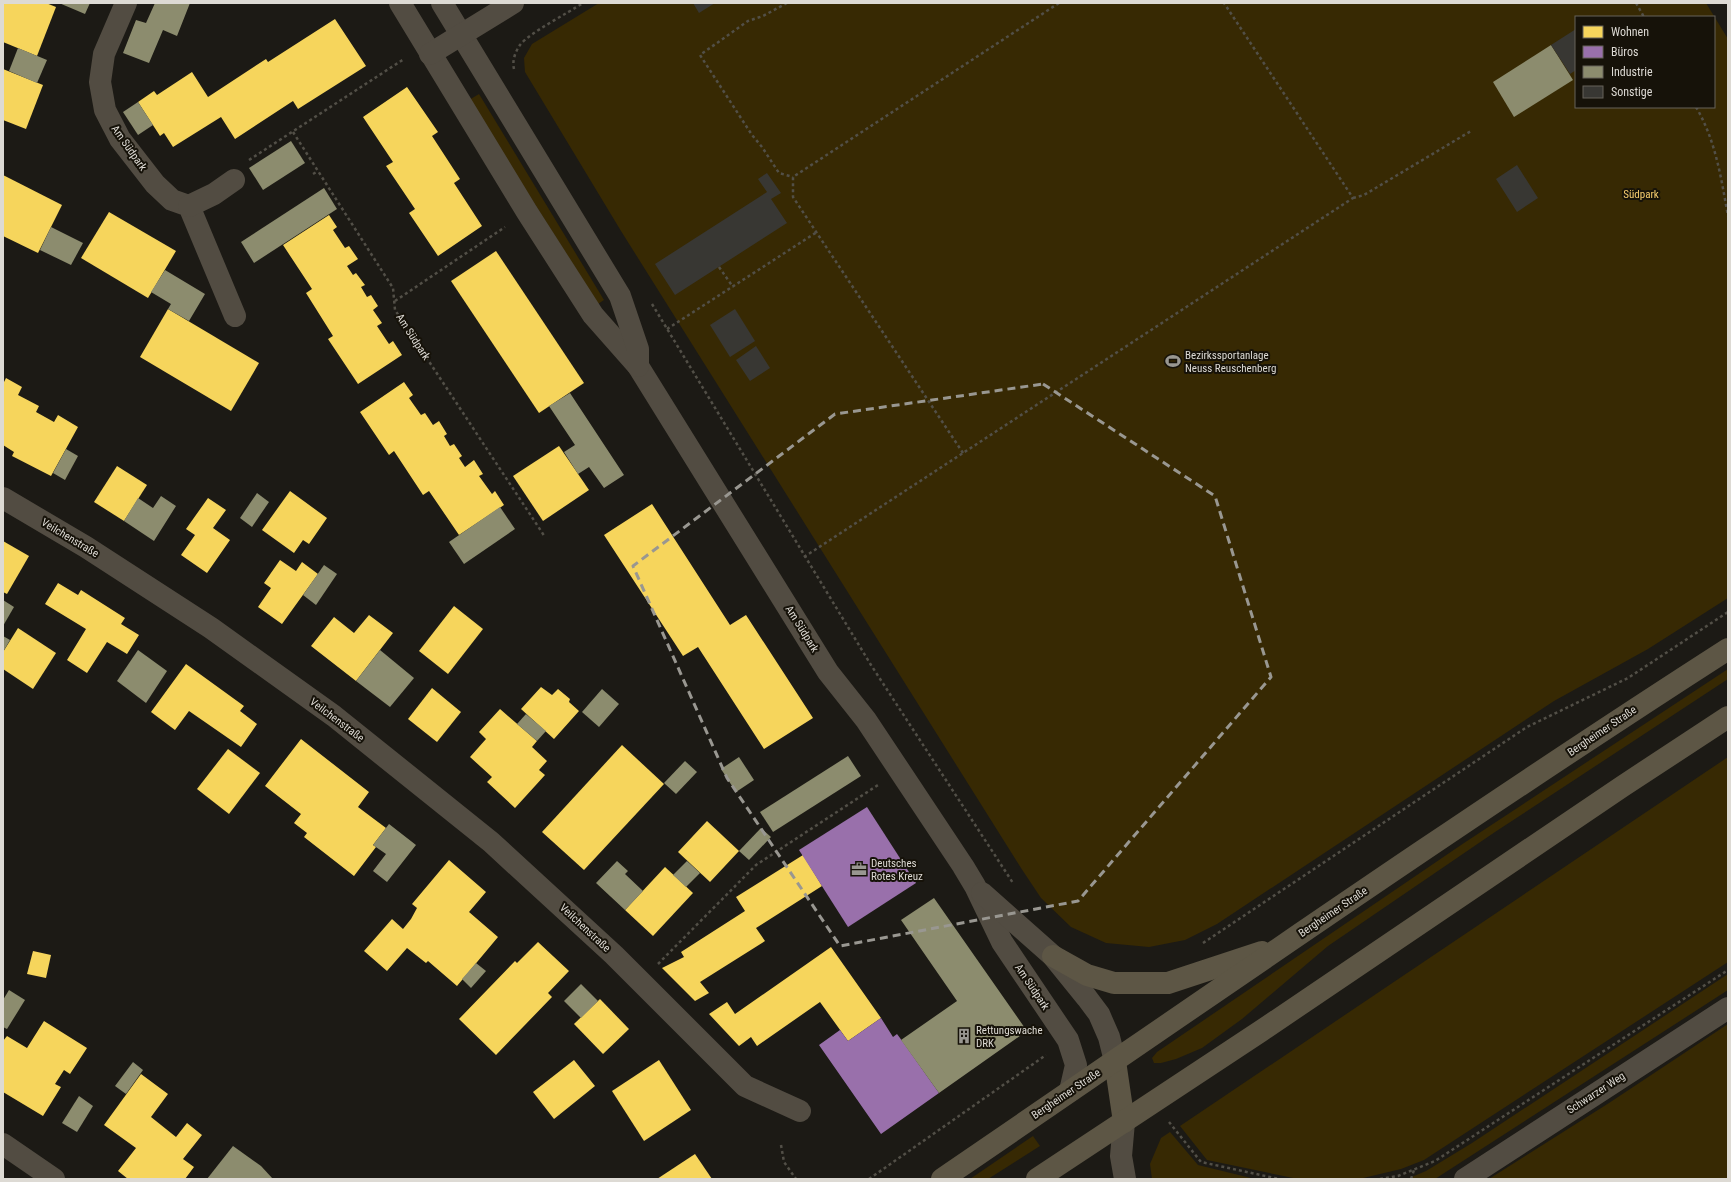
<svg xmlns="http://www.w3.org/2000/svg" width="1731" height="1182" font-family="'Roboto Condensed',sans-serif">
<rect width="100%" height="100%" fill="#1c1a15"/>
<g fill="#372903" fill-rule="evenodd">
<path d="M599 3H1706L1728 39V598L1648 649 1554 701 1217 924 1185 940 1149 947 1106 943 1071 927 1041 898 1021 868 621 231 525 72 524 58 532 44ZM1576 17H1714V107H1576Z"/>
<path d="M479 94 604 300 598 304 469 100Z"/>
<path d="M1728 669V679L1495 832 1328 946 1242 1019 1202 1048 1176 1059 1161 1063H1154L1152 1058 1157 1052 1464 843Z"/>
<path d="M1728 757V962L1424 1160 1401 1169 1359 1179H1298L1207 1160 1180 1126Z"/>
<path d="M1728 974V990L1435 1179H1407L1426 1171 1472 1143Z"/>
<path d="M1728 1024V1179H1489L1609 1103Z"/>
<path d="M1170 1132 1198 1165 1255 1179H1152L1150 1164 1161 1138Z"/>
<path d="M1033 1136 1040 1146 988 1179H970Z"/>
</g>
<g fill="#f6d55c">
<path d="M3 3H46L56 7 37 56 3 42Z"/>
<path d="M335 19 366 66 298 109 293 101 235 139 221 117 173 147 164 133 160 136 138 102 154 91 157 95 192 72 208 97 266 59 268 62Z"/>
<path d="M3 69 43 85 26 129 3 120Z"/>
<path d="M407 87 438 132 432 136 460 179 454 183 482 226 438 256 409 213 415 209 386 166 393 162 363 117Z"/>
<path d="M3 175 62 205 38 253 3 236Z"/>
<path d="M109 212 176 251 148 298 81 258Z"/>
<path d="M329 215 337 227 333 230 345 248 349 246 358 259 347 266 353 275 356 273 365 285 361 287 367 297 371 295 378 306 373 310 382 323 377 326 389 344 393 341 402 355 358 384 328 339 333 336 306 293 312 289 283 245Z"/>
<path d="M496 251 584 383 539 413 451 281Z"/>
<path d="M168 309 259 363 231 411 140 357Z"/>
<path d="M6 378 22 387 18 395 39 406 36 412 54 422 58 415 78 427 51 476 12 456 14 452 3 445V384Z"/>
<path d="M404 382 413 395 409 398 421 415 425 413 433 425 439 421 447 434 444 436 450 446 454 444 462 456 459 458 465 467 474 460 483 474 479 476 492 494 495 491 504 505 459 535 429 491 423 495 394 451 389 455 360 412Z"/>
<path d="M559 446 589 490 543 521 513 476Z"/>
<path d="M117 466 147 485 124 521 94 502Z"/>
<path d="M290 491 327 518 309 544 303 540 294 553 262 530Z"/>
<path d="M208 498 226 510 213 528 230 540 207 573 181 555 195 535 186 529Z"/>
<path d="M652 504 730 625 746 615 813 718 764 749 698 647 683 656 604 535Z"/>
<path d="M3 541 29 556 7 594 3 592Z"/>
<path d="M280 560 296 571 302 562 318 574 282 624 258 607 271 588 264 583Z"/>
<path d="M58 583 78 595 81 590 125 618 121 624 139 635 127 654 107 642 87 673 67 660 86 629 45 604Z"/>
<path d="M454 606 483 629 448 674 419 651Z"/>
<path d="M369 615 393 633 356 681 311 646 334 617 354 633Z"/>
<path d="M18 628 56 653 33 689 3 669V652Z"/>
<path d="M186 664 244 706 240 711 257 724 241 747 189 711 175 730 151 712Z"/>
<path d="M541 687 552 695 558 689 570 699 569 702 579 711 554 739 521 709Z"/>
<path d="M432 688 461 712 437 742 408 719Z"/>
<path d="M500 709 537 741 532 747 547 761 539 770 545 775 515 808 487 782 492 777 470 757 486 739 479 732Z"/>
<path d="M301 739 369 792 358 807 386 828 373 845 376 847 354 876 304 837 307 833 294 823 301 814 265 786Z"/>
<path d="M622 745 664 784 584 870 542 832Z"/>
<path d="M228 749 260 773 229 814 197 789Z"/>
<path d="M707 821 739 851 710 882 678 852Z"/>
<path d="M803 855 822 886 756 928 765 941 700 982 709 993 695 1001 662 968 684 957 681 952 745 911 736 897Z"/>
<path d="M449 860 486 892 469 912 498 937 457 986 428 961 426 963 407 948 387 971 364 951 392 919 403 929 411 919 417 908 412 904Z"/>
<path d="M665 867 693 893 653 936 625 910Z"/>
<path d="M538 942 569 971 548 993 552 997 496 1055 459 1019 515 961 517 963Z"/>
<path d="M831 947 881 1018 848 1041 820 1002 757 1046 751 1037 739 1046 709 1014 727 1002 735 1014Z"/>
<path d="M33 951 51 955 46 978 27 974Z"/>
<path d="M600 999 629 1029 603 1054 574 1024Z"/>
<path d="M44 1021 87 1048 70 1074 64 1070 55 1084 61 1087 43 1116 3 1092V1041L7 1036 27 1048Z"/>
<path d="M574 1060 595 1086 554 1119 533 1092Z"/>
<path d="M659 1060 691 1110 644 1141 612 1091Z"/>
<path d="M141 1074 168 1094 151 1117 176 1137 187 1123 202 1135 183 1159 194 1167 185 1179H128L118 1171 136 1148 104 1125Z"/>
<path d="M695 1154 712 1179H657Z"/>
</g>
<g fill="#9970ab">
<path d="M867 807 916 883 848 927 799 850Z"/>
<path d="M881 1018 893 1037 897 1034 900 1038 939 1093 881 1134 819 1045 840 1030 848 1041Z"/>
</g>
<g fill="#8c8c6e">
<path d="M59 3H90L85 14Z"/>
<path d="M155 3H190L177 36 163 30 149 63 123 53 136 20 146 23Z"/>
<path d="M1551 45 1573 80 1514 117 1493 82Z"/>
<path d="M18 48 47 60 37 83 9 71Z"/>
<path d="M138 102 153 125 138 135 123 112Z"/>
<path d="M291 141 305 163 263 190 249 168Z"/>
<path d="M324 188 337 209 254 263 241 242Z"/>
<path d="M51 227 83 243 71 265 40 250Z"/>
<path d="M165 270 205 294 189 321 168 309 171 304 151 292Z"/>
<path d="M570 393 624 475 604 488 589 467 578 474 564 452 575 445 549 406Z"/>
<path d="M66 449 78 456 65 480 53 473Z"/>
<path d="M257 493 269 502 252 527 240 518Z"/>
<path d="M161 496 176 506 154 541 124 521 138 498 153 508Z"/>
<path d="M500 507 515 529 464 564 449 542Z"/>
<path d="M324 565 337 574 316 605 303 595Z"/>
<path d="M3 600 14 607 3 626Z"/>
<path d="M3 636 10 640 3 652Z"/>
<path d="M138 650 167 671 146 703 117 681Z"/>
<path d="M380 650 414 678 390 707 356 681Z"/>
<path d="M602 689 619 704 599 727 582 712Z"/>
<path d="M526 714 546 731 537 741 517 724Z"/>
<path d="M848 756 861 776 773 832 760 812Z"/>
<path d="M739 757 754 780 736 792 721 769Z"/>
<path d="M685 761 697 772 676 794 664 783Z"/>
<path d="M389 824 416 845 387 882 373 871 386 854 373 845Z"/>
<path d="M761 828 771 837 749 860 739 851Z"/>
<path d="M617 861 628 871 625 874 643 891 625 910 596 883Z"/>
<path d="M687 861 700 873 686 887 673 875Z"/>
<path d="M934 898 1027 1031 939 1093 901 1040 957 1001 901 920Z"/>
<path d="M476 963 486 971 471 988 462 979Z"/>
<path d="M581 984 598 1001 581 1018 564 1001Z"/>
<path d="M9 990 25 1000 7 1029 3 1027V1000Z"/>
<path d="M133 1062 143 1070 126 1094 115 1086Z"/>
<path d="M79 1096 93 1106 77 1132 62 1123Z"/>
<path d="M233 1146 261 1166 273 1179H207Z"/>
</g>
<g fill="#383733">
<path d="M693 3H715L699 13Z"/>
<path d="M1576 29V70L1570 74 1551 45Z"/>
<path d="M1517 165 1538 198 1517 212 1496 179Z"/>
<path d="M767 173 781 193 771 199 787 223 675 295 655 264 767 192 758 179Z"/>
<path d="M735 309 755 341 730 357 710 325Z"/>
<path d="M756 346 770 368 750 381 736 360Z"/>
</g>
<g fill="none" stroke-linecap="round" stroke-linejoin="round">
<g stroke="#524f47" stroke-width="2.5" stroke-dasharray="3 3" stroke-linecap="butt">
<path d="M787 3 763 16 748 21 700 55 752 135 762 147 779 173 793 177"/>
<path d="M1636 3 1644 17"/>
<path d="M514 69C512 61 515 52 520 45 529 33 568 13 583 3"/>
<path d="M1696 107C1716 141 1721 178 1728 216"/>
<path d="M293 132 393 288 395 310 545 537"/>
<path d="M249 160 404 59"/>
<path d="M313 174 318 171"/>
<path d="M1353 198 1364 195 1471 131"/>
<path d="M719 267 733 287"/>
<path d="M395 301 505 227"/>
<path d="M652 304 871 665 1013 883"/>
<path d="M667 329 817 232"/>
<path d="M963 453 793 197V177L1059 3"/>
<path d="M804 557 1353 198 1224 3"/>
<path d="M1203 943 1527 727 1628 678 1728 612"/>
<path d="M658 964 756 865 878 785"/>
<path d="M1169 1122 1201 1162 1279 1179"/>
<path d="M781 1145 784 1162 796 1179"/>
<path d="M869 1179 1046 1055"/>
<path d="M1380 1179 1398 1176 1435 1161 1728 970"/>
<path d="M1411 1179 1414 1170"/>
</g>
<g stroke="#524c42" stroke-width="22">
<path d="M126 3 104 54 100 82 105 110 120 139 155 184 172 200 189 206 235 316"/>
<path d="M400 3 527 212 593 315 638 366 828 672 866 720 963 866 975 886 1002 942 1068 1040 1076 1065 1070 1091"/>
<path d="M442 3 620 296 638 349V366"/>
<path d="M430 54 513 3"/>
<path d="M189 206 214 194 234 180"/>
<path d="M3 498 86 547 211 628 334 716 491 842 614 955 745 1086 800 1111"/>
<path d="M982 893 1053 956 1087 998 1099 1014 1109 1037 1115 1061"/>
<path d="M1124 1122 1121 1156 1125 1179"/>
<path d="M3 1144 54 1179"/>
<path d="M1465 1179 1728 1008"/>
</g>
<g stroke="#5d5645" stroke-width="22">
<path d="M1053 956 1087 975 1114 983H1168L1262 952"/>
<path d="M1115 1061 1124 1122"/>
<path d="M942 1179C1203 1001 1462 820 1728 649"/>
<path d="M1037 1179 1261 1031 1623 786 1728 717"/>
</g>
</g>
<path fill="none" stroke="#999791" stroke-width="3" stroke-dasharray="8 5" stroke-linejoin="round" d="M1043 384 1215 496 1271 677 1078 901 840 946 727 778 633 566 835 414Z"/>
<defs>
<g id="stadium-bare" transform="scale(1.2)"><path d="M0-5a6.5 5 0 1 0 0 10a6.5 5 0 1 0 0-10ZM-3.5-1.8h7v3.6h-7Z" fill="#999791" stroke="#161209" stroke-width="2.5" paint-order="stroke"/></g>
<g id="office-bare" transform="scale(1.2)"><path d="M-6-3h4V-5.5h4V-3h4V5H-6ZM-1-4.5V-3h2v-1.5ZM-6 0V1H6V0Z" fill="#999791" stroke="#161209" stroke-width="2.5" paint-order="stroke"/></g>
<g id="building-bare" transform="scale(1.2)"><path d="M-4-6H4V6H1V3H-1V6H-4ZM-2.5-4.3h1.7v1.8h-1.7ZM.8-4.3h1.7v1.8H.8ZM-2.5-1h1.7V.8h-1.7ZM.8-1h1.7V.8H.8Z" fill="#999791" stroke="#161209" stroke-width="2.5" paint-order="stroke"/></g>
</defs>
<g fill-rule="evenodd">
<use href="#stadium-bare" x="1173" y="361"/>
<use href="#office-bare" x="859" y="869"/>
<use href="#building-bare" x="964" y="1036"/>
</g>
<g text-anchor="middle" dominant-baseline="central" stroke-width="4" stroke-linejoin="round" paint-order="stroke">
<g font-size="11" fill="#dddad4" stroke="#161209">
<text transform="translate(129 148) rotate(55)">Am Südpark</text>
<text transform="translate(413 337) rotate(57)">Am Südpark</text>
<text transform="translate(70 538) rotate(31)">Veilchenstraße</text>
<text transform="translate(802 629) rotate(58)">Am Südpark</text>
<text transform="translate(337 720) rotate(37)">Veilchenstraße</text>
<text transform="translate(1602 731) rotate(-34)">Bergheimer Straße</text>
<text transform="translate(1333 912) rotate(-34)">Bergheimer Straße</text>
<text transform="translate(585 928) rotate(43)">Veilchenstraße</text>
<text transform="translate(1032 987) rotate(56)">Am Südpark</text>
<text transform="translate(1596 1093) rotate(-33)">Schwarzer Weg</text>
<text transform="translate(1066 1094) rotate(-34)">Bergheimer Straße</text>
</g>
<g font-size="11" fill="#f7cd6e" stroke="#161209">
<text x="1641" y="194">Südpark</text>
</g>
<g font-size="11" fill="#dddad4" stroke="#161209" text-anchor="start">
<text x="1185" y="355">Bezirkssportanlage<tspan x="1185" dy="13">Neuss Reuschenberg</tspan></text>
<text x="871" y="863">Deutsches<tspan x="871" dy="13">Rotes Kreuz</tspan></text>
<text x="976" y="1030">Rettungswache<tspan x="976" dy="13">DRK</tspan></text>
</g>
</g>
<rect width="1731" height="1182" fill="none" stroke="#dddad4" stroke-width="8"/>
<rect x="1575" y="16" width="140" height="92" fill="#161209" stroke="#66625a"/>
<rect x="1583" y="26" width="20" height="12" fill="#f6d55c" stroke="#66625a"/>
<text x="1611" y="36" font-size="12" fill="#dddad4">Wohnen</text>
<rect x="1583" y="46" width="20" height="12" fill="#9970ab" stroke="#66625a"/>
<text x="1611" y="56" font-size="12" fill="#dddad4">Büros</text>
<rect x="1583" y="66" width="20" height="12" fill="#8c8c6e" stroke="#66625a"/>
<text x="1611" y="76" font-size="12" fill="#dddad4">Industrie</text>
<rect x="1583" y="86" width="20" height="12" fill="#383733" stroke="#66625a"/>
<text x="1611" y="96" font-size="12" fill="#dddad4">Sonstige</text>
</svg>
